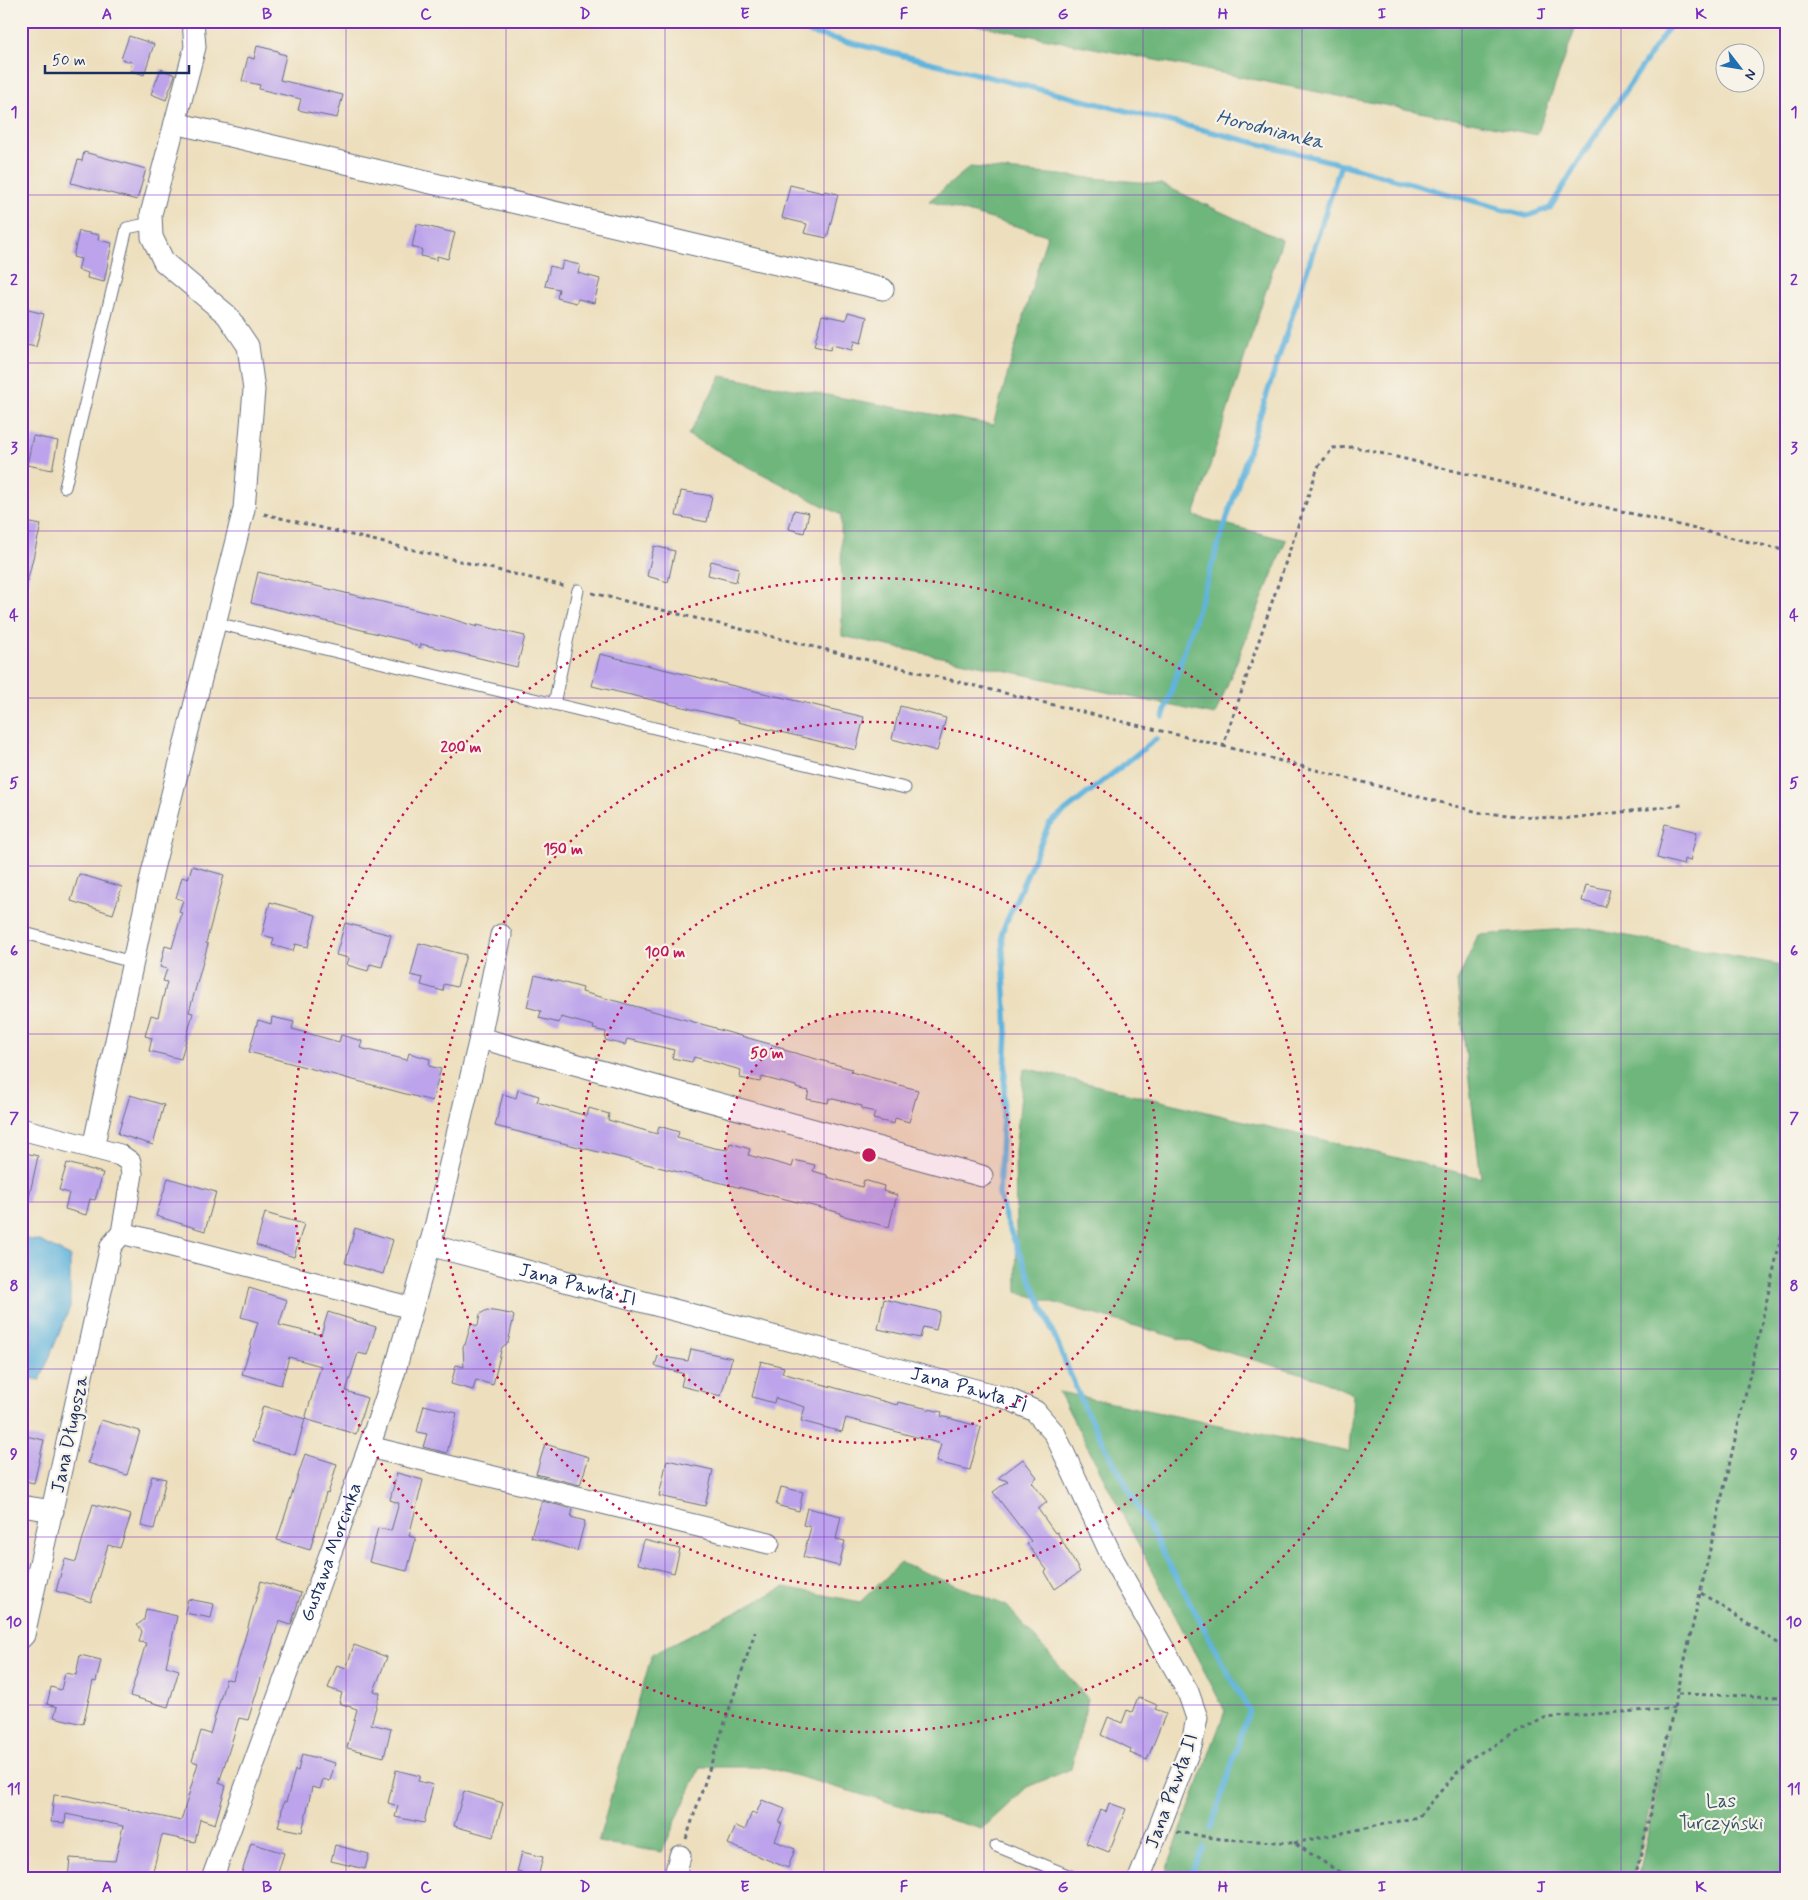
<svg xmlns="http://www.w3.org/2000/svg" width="1808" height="1900" font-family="Mynerve,sans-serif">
<rect width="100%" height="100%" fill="#f7f3e8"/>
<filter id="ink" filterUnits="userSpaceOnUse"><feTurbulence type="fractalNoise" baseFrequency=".02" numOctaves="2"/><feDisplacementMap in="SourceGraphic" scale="10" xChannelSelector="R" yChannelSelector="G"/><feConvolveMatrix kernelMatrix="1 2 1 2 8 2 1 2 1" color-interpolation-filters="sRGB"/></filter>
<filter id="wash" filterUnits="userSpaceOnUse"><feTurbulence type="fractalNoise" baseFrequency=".0096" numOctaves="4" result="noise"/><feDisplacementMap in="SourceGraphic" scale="20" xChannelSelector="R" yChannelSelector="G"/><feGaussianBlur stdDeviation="1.12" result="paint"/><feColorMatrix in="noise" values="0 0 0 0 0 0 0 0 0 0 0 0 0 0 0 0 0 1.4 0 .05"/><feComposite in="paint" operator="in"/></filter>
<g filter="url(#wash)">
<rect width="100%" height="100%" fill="#eddfbd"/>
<g fill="#6eb67c" stroke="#44726d">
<path d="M956 21H1578L1537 135Z"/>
<path d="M970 167 1161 184 1282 240 1194 516 1286 540 1215 715 842 636 841 515 688 435 721 376 993 425 1047 235 929 201Z"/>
<path d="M1585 928 1787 966V1879H1638L1669 1734 1633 1879H1163L1225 1711 1059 1392 1349 1452 1353 1394 1317 1378 1017 1292 1015 1151 1024 1068 1481 1178 1457 982 1478 935Z"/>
<path d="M901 1563 1007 1606 1088 1699 1071 1769 1027 1787 982 1829 765 1767H700L662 1852 598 1842 652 1654 784 1587 860 1602Z"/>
</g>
<path fill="#61b4dd" stroke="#3e729e" d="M21 1238 40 1241 70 1256V1307L40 1380 21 1376Z"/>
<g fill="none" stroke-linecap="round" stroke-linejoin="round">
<g stroke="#61b4dd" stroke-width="5.5">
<path d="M763 21 1341 164 1527 216 1550 208 1585 151 1673 21"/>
<path d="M1163 717 1341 164"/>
<path d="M1156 739 1049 824 1002 932 1007 1033 999 1194 1006 1221 1085 1409 1249 1711 1211 1828"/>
<path d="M1189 1879 1203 1847"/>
</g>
</g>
<g id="blocks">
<g fill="#bca3eb">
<path d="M129 36 154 44 144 75 130 70 132 62 121 59Z"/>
<path d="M257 46 278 51V53L286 55 280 80 343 95 337 118 298 110 301 99 259 89 260 85 242 81 248 57 254 59Z"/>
<path d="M161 69 175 75 166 100 151 94Z"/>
<path d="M84 152 146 169 137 200 71 183 78 160 82 161Z"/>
<path d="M790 185 823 193 825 191 838 194 827 238 804 233 807 224 782 218Z"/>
<path d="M417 224 455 233 448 259 437 256V260L421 256 422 250 412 247Z"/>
<path d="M79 231 99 235 98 240 112 243 104 282 87 278 88 273 78 270 81 259 73 257Z"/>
<path d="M563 261 580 265 578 273 600 279 594 303 578 299 576 303 557 298 559 289 545 286 550 266 561 269Z"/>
<path d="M21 308 44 314 36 347 21 344Z"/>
<path d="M848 312 867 317 861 343 854 341 852 350 832 345 830 350 814 346 822 315 846 320Z"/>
<path d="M33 436 58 441 52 470 27 465Z"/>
<path d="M681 491 712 496 707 522 676 516Z"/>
<path d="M794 510 809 513 804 533 789 529Z"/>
<path d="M21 521 41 525 27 583 21 582Z"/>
<path d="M654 546 675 551 668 582 647 576Z"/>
<path d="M711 561 739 568 736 582 708 575Z"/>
<path d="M258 572 449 618 477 627V625L525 636 517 667 421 644 420 648 407 641 251 603Z"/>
<path d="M600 654 864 717 856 750 738 722 739 720 592 686Z"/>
<path d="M900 706 946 718 937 751 892 739Z"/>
<path d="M1665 824 1697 832 1690 861 1684 859 1683 865 1657 858Z"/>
<path d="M192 866 224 875 206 943 208 944 189 1012 193 1013 181 1059 149 1051 152 1038 145 1036 151 1015 158 1017 167 982 163 981 167 969 160 967 165 946 172 948 182 913 179 912 183 900 176 898 179 888 182 877 188 879Z"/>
<path d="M79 874 122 887 113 914 71 901Z"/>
<path d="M1586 885 1610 890 1605 907 1582 901Z"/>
<path d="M270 902 316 915 308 947 295 944 293 951 272 945 274 938 262 935Z"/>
<path d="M345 923 391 935 382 967 370 964 368 971 347 965 349 958 336 955Z"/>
<path d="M419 943 466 955 457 987 444 984 443 991 421 985 423 978 411 975Z"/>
<path d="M535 975 583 988 582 992 716 1028V1029L784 1048V1050L852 1069 851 1072 918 1090 909 1122 895 1118 894 1124 873 1119 875 1112 862 1109V1106L829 1098 828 1103 807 1099 809 1091 796 1088V1086L762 1077 760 1082 740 1078 741 1070 694 1057 692 1062 672 1058 674 1050 627 1039 625 1045 605 1040 606 1032 593 1029 594 1026 561 1017 559 1023 539 1018 541 1011 527 1007Z"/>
<path d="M272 1017 294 1022 292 1029 339 1042 341 1035 362 1041 360 1048 395 1057 407 1060 409 1053 430 1059 429 1066 441 1069 432 1101 249 1052 258 1020 271 1024Z"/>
<path d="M518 1090 539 1096 537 1102 587 1116 589 1108 609 1114 608 1120 657 1134 659 1126 679 1132 677 1138 714 1148 728 1150 730 1143 750 1149 748 1155 792 1167 794 1160 815 1165 813 1171 827 1175V1177L862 1187 864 1180 884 1186 883 1191 897 1195 889 1227 840 1215 841 1213 495 1126 503 1094 516 1098Z"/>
<path d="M130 1095 164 1105 153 1145 118 1134Z"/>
<path d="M21 1152 38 1156 28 1202 21 1201Z"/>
<path d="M67 1163 103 1173 95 1200 90 1199 86 1215 65 1209 69 1193 59 1190Z"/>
<path d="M168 1178 216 1192 205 1231 156 1216Z"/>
<path d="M265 1213 304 1224 294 1257 256 1245Z"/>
<path d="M355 1228 393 1240 383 1274 345 1263Z"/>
<path d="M249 1288 287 1300 279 1325 321 1335 328 1312 376 1327 367 1355 358 1353 346 1391 367 1398 356 1434 305 1419 321 1366 289 1357 281 1385 242 1374 258 1322 241 1317Z"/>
<path d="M884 1299 940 1312 936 1330 923 1327 920 1338 878 1329Z"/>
<path d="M487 1310 511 1314 514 1316 508 1343 502 1347 493 1385 476 1380 473 1390 451 1384 456 1365 464 1367 463 1346 465 1345 471 1324 478 1326 480 1314Z"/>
<path d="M691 1349 732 1358 721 1396 681 1386 684 1374 655 1366 658 1356 688 1361Z"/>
<path d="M761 1361 784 1367 782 1373 897 1405 898 1402 942 1412 941 1416 981 1427 970 1470 936 1462 941 1444 931 1441 846 1418 842 1432 801 1421 805 1407 775 1398 774 1403 752 1397Z"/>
<path d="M424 1405 457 1413 447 1453 423 1447 427 1434 417 1432Z"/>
<path d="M263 1406 305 1419 295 1455 252 1442Z"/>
<path d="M101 1420 140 1431 127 1475 88 1463Z"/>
<path d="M21 1435 44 1440 34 1483 21 1480Z"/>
<path d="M545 1444 589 1457 580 1485 536 1474Z"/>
<path d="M305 1454 337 1464 328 1494 326 1493 310 1550 277 1540Z"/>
<path d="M1023 1459 1037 1477 1032 1482 1047 1502 1038 1509 1055 1533 1057 1532 1080 1572 1055 1589 1045 1572 1047 1570 1027 1544 1031 1541 993 1492 1008 1481 998 1478Z"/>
<path d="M667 1460 713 1470 705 1506 659 1496Z"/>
<path d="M397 1473 423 1480 409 1536 416 1538 407 1571 369 1562 378 1528 391 1531 399 1503 390 1500Z"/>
<path d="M152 1476 166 1479 154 1529 141 1526Z"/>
<path d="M781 1487 803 1492 799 1511 776 1505Z"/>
<path d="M542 1501 573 1509 571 1517 585 1521 577 1551 531 1537Z"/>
<path d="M93 1504 131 1515 120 1548 108 1545 91 1602 56 1591 65 1559 76 1562Z"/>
<path d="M807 1508 841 1516 836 1539 845 1541 839 1566 803 1557 811 1527 803 1525Z"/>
<path d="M644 1540 680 1549 674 1573 638 1564Z"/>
<path d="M261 1581 301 1593 291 1625 279 1621 248 1720 239 1718 219 1783 226 1786 215 1824 200 1819 195 1842 162 1835 151 1879H68L70 1858 115 1861 123 1826 66 1814 65 1823 51 1822 54 1795 68 1796 181 1821 198 1763 192 1761 201 1731 210 1734 226 1679 233 1680Z"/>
<path d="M188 1599 214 1604 211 1618 185 1613Z"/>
<path d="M146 1609 177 1616 166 1666 179 1670 168 1707 130 1696 146 1643 139 1642 142 1631 137 1625 144 1620Z"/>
<path d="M354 1645 387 1657 374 1691 380 1693 371 1724 391 1729 384 1757 347 1748 357 1709 339 1703 342 1693 328 1688 337 1665 346 1668Z"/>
<path d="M80 1655 101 1660 96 1682 93 1681 83 1724 54 1717 57 1707 47 1704 51 1687 61 1690 65 1673 76 1675Z"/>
<path d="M1138 1697 1157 1705 1155 1709 1166 1713 1147 1760 1130 1753 1131 1749 1101 1735 1108 1717 1122 1723 1127 1710 1132 1712Z"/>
<path d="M302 1754 335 1763 330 1781 323 1779 320 1789 312 1787 302 1832 278 1827 284 1801 286 1802 295 1770 298 1771Z"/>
<path d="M396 1770 420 1776 418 1781 433 1785 424 1823 395 1817 398 1806 388 1803Z"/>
<path d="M464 1791 503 1803 493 1837 454 1826Z"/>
<path d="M762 1800 785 1809 779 1823H782L775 1841 795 1849 788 1868 728 1844 736 1826 745 1830 752 1812 756 1814Z"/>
<path d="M1109 1803 1126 1809 1109 1852 1086 1843 1100 1810 1106 1812Z"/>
<path d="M251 1843 284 1853 276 1879H240Z"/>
<path d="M335 1845 369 1854 365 1869 331 1861Z"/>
<path d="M522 1852 543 1857 538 1877 517 1872Z"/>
</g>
</g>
</g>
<g filter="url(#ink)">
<use href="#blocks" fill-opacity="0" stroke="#646d7f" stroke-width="1"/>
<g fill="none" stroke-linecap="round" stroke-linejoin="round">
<g stroke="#646d7f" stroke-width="13">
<g id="lane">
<path d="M65 487 127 228 151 223"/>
<path d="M216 623 905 788"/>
<path d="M554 704 578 590"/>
<path d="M21 932 132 962"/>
<path d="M996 1846 1078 1879"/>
</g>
</g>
<g stroke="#646d7f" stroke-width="23">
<g id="street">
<path d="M175 123 883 289"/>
<path d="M480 1038 982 1176"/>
<path d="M21 1129 120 1155 130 1162 132 1174 122 1233 111 1246 24 1635 21 1638"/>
<path d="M93 1148 152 873 244 509 254 390 248 346 227 315 164 262 152 237 151 214 195 47 193 21"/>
<path d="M122 1233 412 1308"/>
<path id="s1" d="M429 1245 1006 1398 1035 1411 1055 1434 1114 1561 1188 1692 1197 1718 1192 1743 1139 1879"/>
<path d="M369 1447 769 1543"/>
<path d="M21 1506 53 1511"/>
<path id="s2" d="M212 1879 369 1447 394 1374 436 1223 480 1038 501 935"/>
<path d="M674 1879 680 1856"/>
</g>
</g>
<g stroke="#646d7f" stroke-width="3" stroke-dasharray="4 4" stroke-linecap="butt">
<path d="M264 514 564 586"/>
<path d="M592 593 1223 746 1318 467 1333 448 1355 447 1787 551"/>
<path d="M1223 746 1482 813 1562 819 1682 805"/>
<path d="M1701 1593 1787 1649"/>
<path d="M1678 1694 1787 1697"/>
<path d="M1177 1832 1221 1839 1294 1843 1350 1879"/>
<path d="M686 1839 755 1632"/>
<path d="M1294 1843 1418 1817 1469 1759 1544 1718 1675 1708"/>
<path d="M1635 1879 1787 1211"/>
</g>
<use href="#lane" stroke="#fff" stroke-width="11"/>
<use href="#street" stroke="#fff" stroke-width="21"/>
</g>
</g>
<path fill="none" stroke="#7b2cbf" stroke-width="1" stroke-opacity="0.55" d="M187 21V1879M346 21V1879M506 21V1879M665 21V1879M824 21V1879M984 21V1879M1143 21V1879M1302 21V1879M1462 21V1879M1621 21V1879M21 195H1787M21 363H1787M21 531H1787M21 698H1787M21 866H1787M21 1034H1787M21 1202H1787M21 1369H1787M21 1537H1787M21 1705H1787"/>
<circle cx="869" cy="1155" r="144" fill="#c2185b" fill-opacity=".12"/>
<g fill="none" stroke="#c2185b" stroke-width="2.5" stroke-dasharray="2.5 5">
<circle cx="869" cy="1155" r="144"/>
<circle cx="869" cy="1155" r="288"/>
<circle cx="869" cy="1155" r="433"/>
<circle cx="869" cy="1155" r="577"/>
</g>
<g text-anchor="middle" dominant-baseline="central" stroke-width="4.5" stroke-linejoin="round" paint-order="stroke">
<g font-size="19" fill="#1b2f5e" stroke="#f7f3e8">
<text stroke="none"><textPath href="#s1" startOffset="154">Jana Pawła II</textPath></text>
<text stroke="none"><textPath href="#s1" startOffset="559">Jana Pawła II</textPath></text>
<text transform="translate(70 1434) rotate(-78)">Jana Długosza</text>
<text stroke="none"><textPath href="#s2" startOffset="348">Gustawa Morcinka</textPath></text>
<text transform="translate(1172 1791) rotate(-70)">Jana Pawła II</text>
</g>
<g font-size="19" fill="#36586b" stroke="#f7f3e8">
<text x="1721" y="1801">Las<tspan x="1721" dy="22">Turczyński</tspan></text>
</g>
<g font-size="20" font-style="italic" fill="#305784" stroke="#f7f3e8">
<text transform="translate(1270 130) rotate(14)">Horodnianka</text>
</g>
</g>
<circle cx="869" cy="1155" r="8" fill="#c2185b" stroke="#f7f3e8" stroke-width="2.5"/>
<g font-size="15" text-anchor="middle" font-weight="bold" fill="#c2185b" stroke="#f7f3e8" stroke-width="4.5" stroke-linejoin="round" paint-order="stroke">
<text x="461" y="752">200 m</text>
<text x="563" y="854">150 m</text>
<text x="665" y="957">100 m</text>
<text x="767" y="1058">50 m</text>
</g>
<rect width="1808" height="1900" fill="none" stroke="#f7f3e8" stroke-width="55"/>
<g transform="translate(1740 68) rotate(121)"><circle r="24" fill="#f7f3e8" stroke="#9fa5b1"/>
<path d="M0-4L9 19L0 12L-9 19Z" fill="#1f6fb2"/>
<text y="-8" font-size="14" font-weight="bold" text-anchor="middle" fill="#1b2f5e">N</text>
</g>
<path d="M45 65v8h144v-8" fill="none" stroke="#1b2f5e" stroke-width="2.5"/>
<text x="52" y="65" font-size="15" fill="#1b2f5e" stroke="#f7f3e8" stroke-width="4" paint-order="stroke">50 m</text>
<rect x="28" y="28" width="1752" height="1844" fill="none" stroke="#7b2cbf" stroke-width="2"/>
<g font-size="16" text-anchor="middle" font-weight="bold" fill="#7b2cbf">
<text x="107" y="19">A</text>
<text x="267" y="19">B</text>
<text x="426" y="19">C</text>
<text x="585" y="19">D</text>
<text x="745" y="19">E</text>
<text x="904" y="19">F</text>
<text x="1063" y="19">G</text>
<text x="1223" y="19">H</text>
<text x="1382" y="19">I</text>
<text x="1541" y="19">J</text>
<text x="1701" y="19">K</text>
<text x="14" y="117">1</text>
<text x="1794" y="117">1</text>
<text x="14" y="285">2</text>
<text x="1794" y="285">2</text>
<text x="14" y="453">3</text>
<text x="1794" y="453">3</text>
<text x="14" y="620">4</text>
<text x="1794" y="620">4</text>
<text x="14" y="788">5</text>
<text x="1794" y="788">5</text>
<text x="14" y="956">6</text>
<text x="1794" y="956">6</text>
<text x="14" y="1123">7</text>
<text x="1794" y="1123">7</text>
<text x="14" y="1291">8</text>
<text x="1794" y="1291">8</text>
<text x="14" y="1459">9</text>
<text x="1794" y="1459">9</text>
<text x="14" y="1627">10</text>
<text x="1794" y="1627">10</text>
<text x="14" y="1794">11</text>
<text x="1794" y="1794">11</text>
<text x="107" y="1892">A</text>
<text x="267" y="1892">B</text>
<text x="426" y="1892">C</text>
<text x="585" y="1892">D</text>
<text x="745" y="1892">E</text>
<text x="904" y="1892">F</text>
<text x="1063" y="1892">G</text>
<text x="1223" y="1892">H</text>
<text x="1382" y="1892">I</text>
<text x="1541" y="1892">J</text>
<text x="1701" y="1892">K</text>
</g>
</svg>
